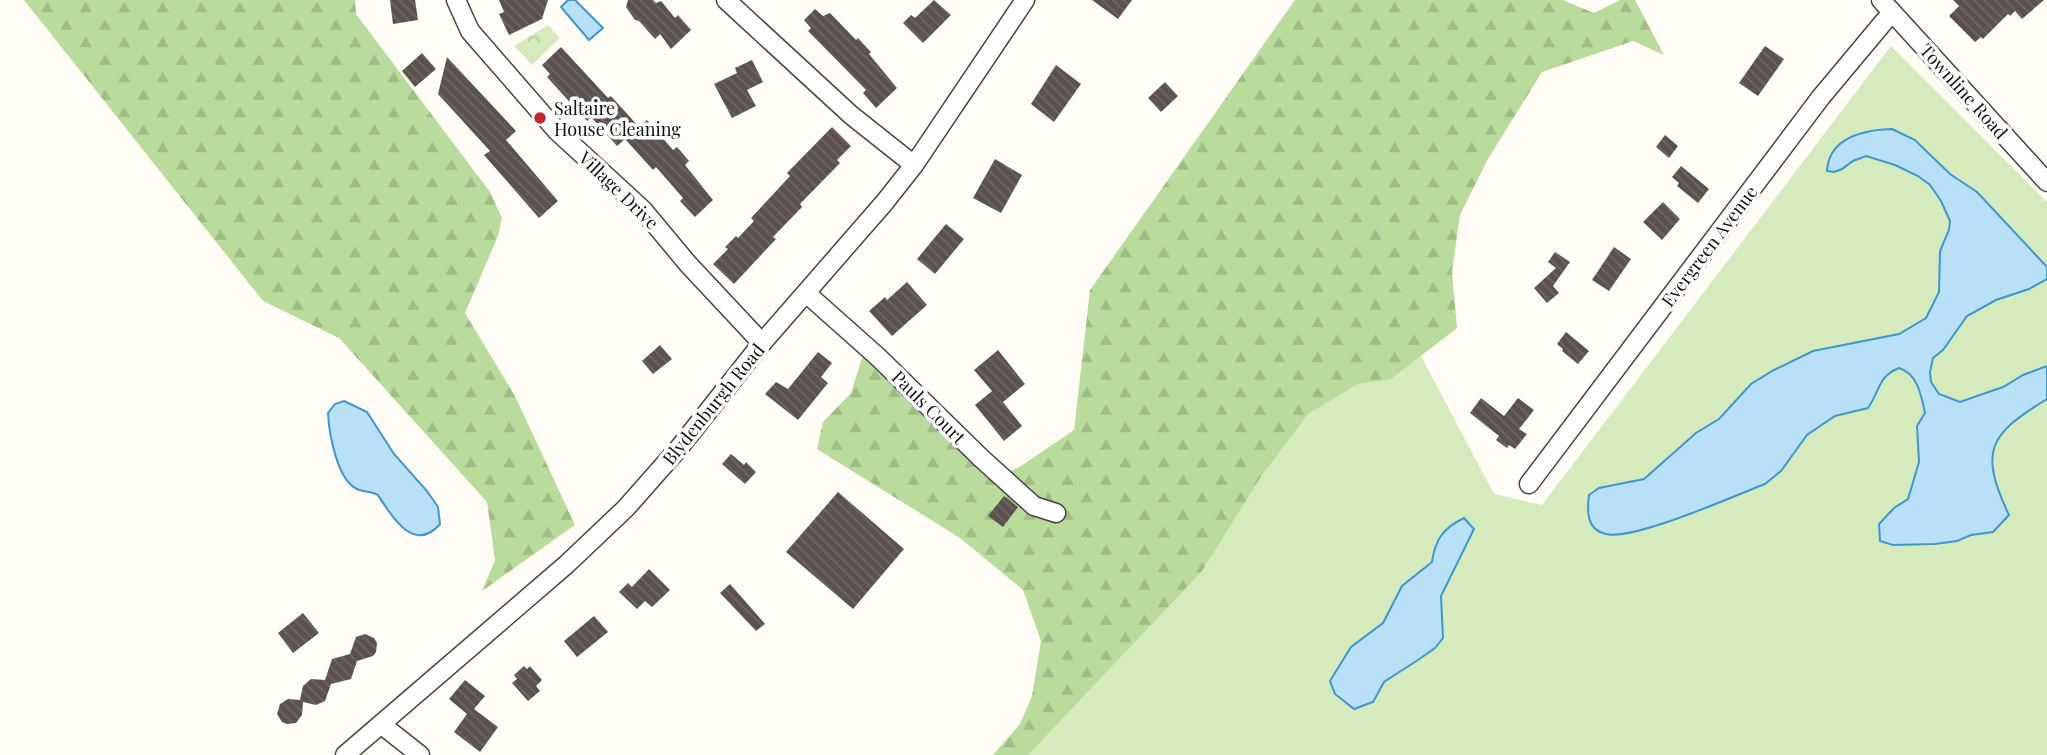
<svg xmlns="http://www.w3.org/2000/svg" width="2047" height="755" font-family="'Playfair Display',serif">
<defs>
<pattern id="forest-firs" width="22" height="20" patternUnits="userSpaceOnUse" patternTransform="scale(1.75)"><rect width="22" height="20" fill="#b9dc9c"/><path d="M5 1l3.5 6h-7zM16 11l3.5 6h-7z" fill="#9ebc85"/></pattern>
<pattern id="park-crowns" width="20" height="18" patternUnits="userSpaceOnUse" patternTransform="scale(1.75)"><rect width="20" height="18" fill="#d5ebbd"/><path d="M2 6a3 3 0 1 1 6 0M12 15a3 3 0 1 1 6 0" fill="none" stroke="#b6c8a1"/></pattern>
<pattern id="building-back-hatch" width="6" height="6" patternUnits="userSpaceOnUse" patternTransform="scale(1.75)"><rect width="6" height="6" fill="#5a524d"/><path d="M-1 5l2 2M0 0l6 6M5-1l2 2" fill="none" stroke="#6d6662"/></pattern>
</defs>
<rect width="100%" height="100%" fill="#fffdf5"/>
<path fill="#d5ebbd" d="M1891 46 2047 202V755H1014L1363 332 1421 356 1494 494 1542 505Z"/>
<g fill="url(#forest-firs)">
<path d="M24 0H355L356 14 490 192 502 218 498 236 465 313 515 396 575 525 482 591 495 560 487 502 339 338 263 301Z"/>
<path d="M1295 0H1563L1594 13 1620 0H1635L1664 55 1633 41 1542 72 1488 159 1460 215 1452 272 1457 328 1391 379 1358 384 1308 414 1262 475 1202 571 1028 755H993L1020 724 1032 696 1041 641 1023 590 960 538 817 449 823 422 851 393 864 352 994 479 1021 466 1074 430 1090 290Z"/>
</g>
<path fill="url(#park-crowns)" d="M548 25 560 38 532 65 514 46Z"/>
<g fill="#b9e0f7" stroke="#3f96cf" stroke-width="2">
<path d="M568 0H575L603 28 589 40 561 7Z"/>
<path d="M1892 129 1915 140 1950 174 1977 192 2047 267V279L2029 289 1996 300 1967 316 1943 350 1933 358 1930 372 1931 382 1939 394 1960 402 2003 387 2023 375 2047 366V399C1988 435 1979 451 2009 515L1993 532 1971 535 1957 541 1935 544 1893 545 1880 541 1879 524 1894 508 1908 499 1919 462 1917 426 1925 413C1921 395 1918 374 1899 368 1878 376 1880 391 1868 408L1835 416 1807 435 1781 471 1765 484C1734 496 1633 541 1606 534 1586 530 1587 510 1589 495L1599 488 1644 479 1696 433 1719 419 1751 384 1774 370 1813 351 1899 334 1926 318 1939 292 1940 251 1949 230 1950 221 1941 201 1930 185 1918 176 1895 165 1866 156 1853 161 1842 169 1834 172 1827 171C1829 137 1864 130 1892 129Z"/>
<path d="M344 401 367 412 394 454 427 491 438 507 440 524C414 554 392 517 378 495 371 491 363 492 357 489 337 480 329 433 328 413L335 404Z"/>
<path d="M1464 518 1474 529 1441 596 1443 638 1435 648 1418 660 1384 682 1373 702 1354 709 1335 694 1330 681 1351 647 1383 623 1402 586 1432 562C1435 540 1443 528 1464 518Z"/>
</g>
<g fill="url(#building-back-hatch)">
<path d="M390 0H415L418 20 393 24Z"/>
<path d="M499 0H548L542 19 509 35 499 14 504 12Z"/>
<path d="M628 0H653L656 3 661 1 675 18 678 15 691 30 671 49 660 34 655 39 639 21 635 20 626 7Z"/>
<path d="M934 0 951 15 923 43 903 23 911 15 915 18Z"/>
<path d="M1092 0H1132L1118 19Z"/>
<path d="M1953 0H2044L2022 19 2015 11 2010 16 2008 14 1983 39 1981 37 1975 42 1949 16 1959 6Z"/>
<path d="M815 9 823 16 830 13 856 40 858 38 871 52 869 54 897 88 876 108 863 93 866 90 808 31 811 28 804 20Z"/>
<path d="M1765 46 1784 59 1758 96 1739 83Z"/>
<path d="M561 47 608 98 611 96 639 127 647 120 673 150 677 147 689 161 685 165 713 200 695 217 680 201 683 198 656 167 653 170 625 139 617 146 591 117 587 121 547 77 550 74 542 65Z"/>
<path d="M422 53 436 69 415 87 402 71Z"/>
<path d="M447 57 516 131 506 140 558 201 539 218 484 155 490 151 438 94Z"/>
<path d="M752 60 763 82 747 90 756 106 732 118 714 84 737 73 735 68Z"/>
<path d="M1056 65 1081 84 1054 122 1031 104Z"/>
<path d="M1165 82 1178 96 1161 112 1148 98Z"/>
<path d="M832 127 851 146 837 160 840 163 800 204 802 207 773 237 776 239 734 284 713 264 728 249 725 247 736 236 738 238 754 221 751 218 790 176 787 173Z"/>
<path d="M1665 135 1678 146 1669 158 1656 147Z"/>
<path d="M995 159 1022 175 1001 213 973 198Z"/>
<path d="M1681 166 1709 189 1698 203 1677 186 1679 183 1672 177Z"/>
<path d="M1663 202 1680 219 1662 240 1643 222Z"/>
<path d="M946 224 964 239 935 274 917 259Z"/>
<path d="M1614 247 1631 259 1609 291 1592 280Z"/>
<path d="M1555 252 1570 262 1553 286 1559 293 1547 303 1534 288 1556 268 1548 262Z"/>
<path d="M907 282 927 305 892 336 869 311 885 297 887 300Z"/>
<path d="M1566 332 1589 351 1578 364 1562 351 1563 349 1557 344Z"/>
<path d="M660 345 672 359 653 374 642 361Z"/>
<path d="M998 350 1025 384 1003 402 1022 426 1004 441 975 405 992 391 974 370Z"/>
<path d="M818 352 832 363 821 377 828 383 798 420 765 394 776 382 788 389Z"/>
<path d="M1481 398 1504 416 1518 398 1534 410 1519 429 1527 434 1515 449 1509 445 1507 448 1496 440 1499 436 1470 413Z"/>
<path d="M731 454 744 465 746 462 756 472 745 484 722 464Z"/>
<path d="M838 492 904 549 853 609 786 552Z"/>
<path d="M1004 496 1018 507 1003 527 988 516Z"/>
<path d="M649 569 670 590 652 607 645 601 637 609 619 592 628 583 632 587Z"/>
<path d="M730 584 765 624 756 631 720 593Z"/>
<path d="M303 613 319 633 293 653 278 633Z"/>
<path d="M594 616 608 632 577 657 564 641Z"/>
<path d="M365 634 374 638 377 643 376 652 373 656 357 661 351 679 331 684 325 701 316 705 303 702 302 715 296 723 287 724 282 722 277 714 280 704 288 699 300 700 303 686 311 679 325 680 332 659 350 654 356 637Z"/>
<path d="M524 666 527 669 530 666 542 680 536 686 540 691 528 701 512 683 517 679 514 675Z"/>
<path d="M465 680 485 696 474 709 498 727 480 752 454 732 467 714 449 699Z"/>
</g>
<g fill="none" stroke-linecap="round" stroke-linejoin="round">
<g stroke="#444" stroke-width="21">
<g id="minor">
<path d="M456 0 470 31 557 131 643 210 688 264 762 343"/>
<path d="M726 0 851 115 914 165"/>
<path d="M1881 0 2047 182"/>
<path d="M806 293 878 357 981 458 1034 506 1056 513"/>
<path d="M1529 484 1821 97 1892 12"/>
<path d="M382 725 420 755"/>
<path d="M345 755 567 564 626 508 679 448 762 343 884 203 914 165 1025 0"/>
</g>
</g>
<use href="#minor" stroke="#fff" stroke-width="18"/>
</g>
<circle fill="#c4262e" stroke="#fff" stroke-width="2.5" cx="540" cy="118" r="7"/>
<g text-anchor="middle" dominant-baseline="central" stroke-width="7" stroke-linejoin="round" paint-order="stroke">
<g font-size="18" fill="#111" stroke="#fff">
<text transform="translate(1964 91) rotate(48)">Townline Road</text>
<text transform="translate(619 190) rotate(44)">Village Drive</text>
<text transform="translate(1709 246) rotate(-53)">Evergreen Avenue</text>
<text transform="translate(713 404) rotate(-51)">Blydenburgh Road</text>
<text transform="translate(929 407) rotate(45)">Pauls Court</text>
</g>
<g font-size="18" fill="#111" stroke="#fff" text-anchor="start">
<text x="554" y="108">Saltaire<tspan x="554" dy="21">House Cleaning</tspan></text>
</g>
</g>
</svg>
